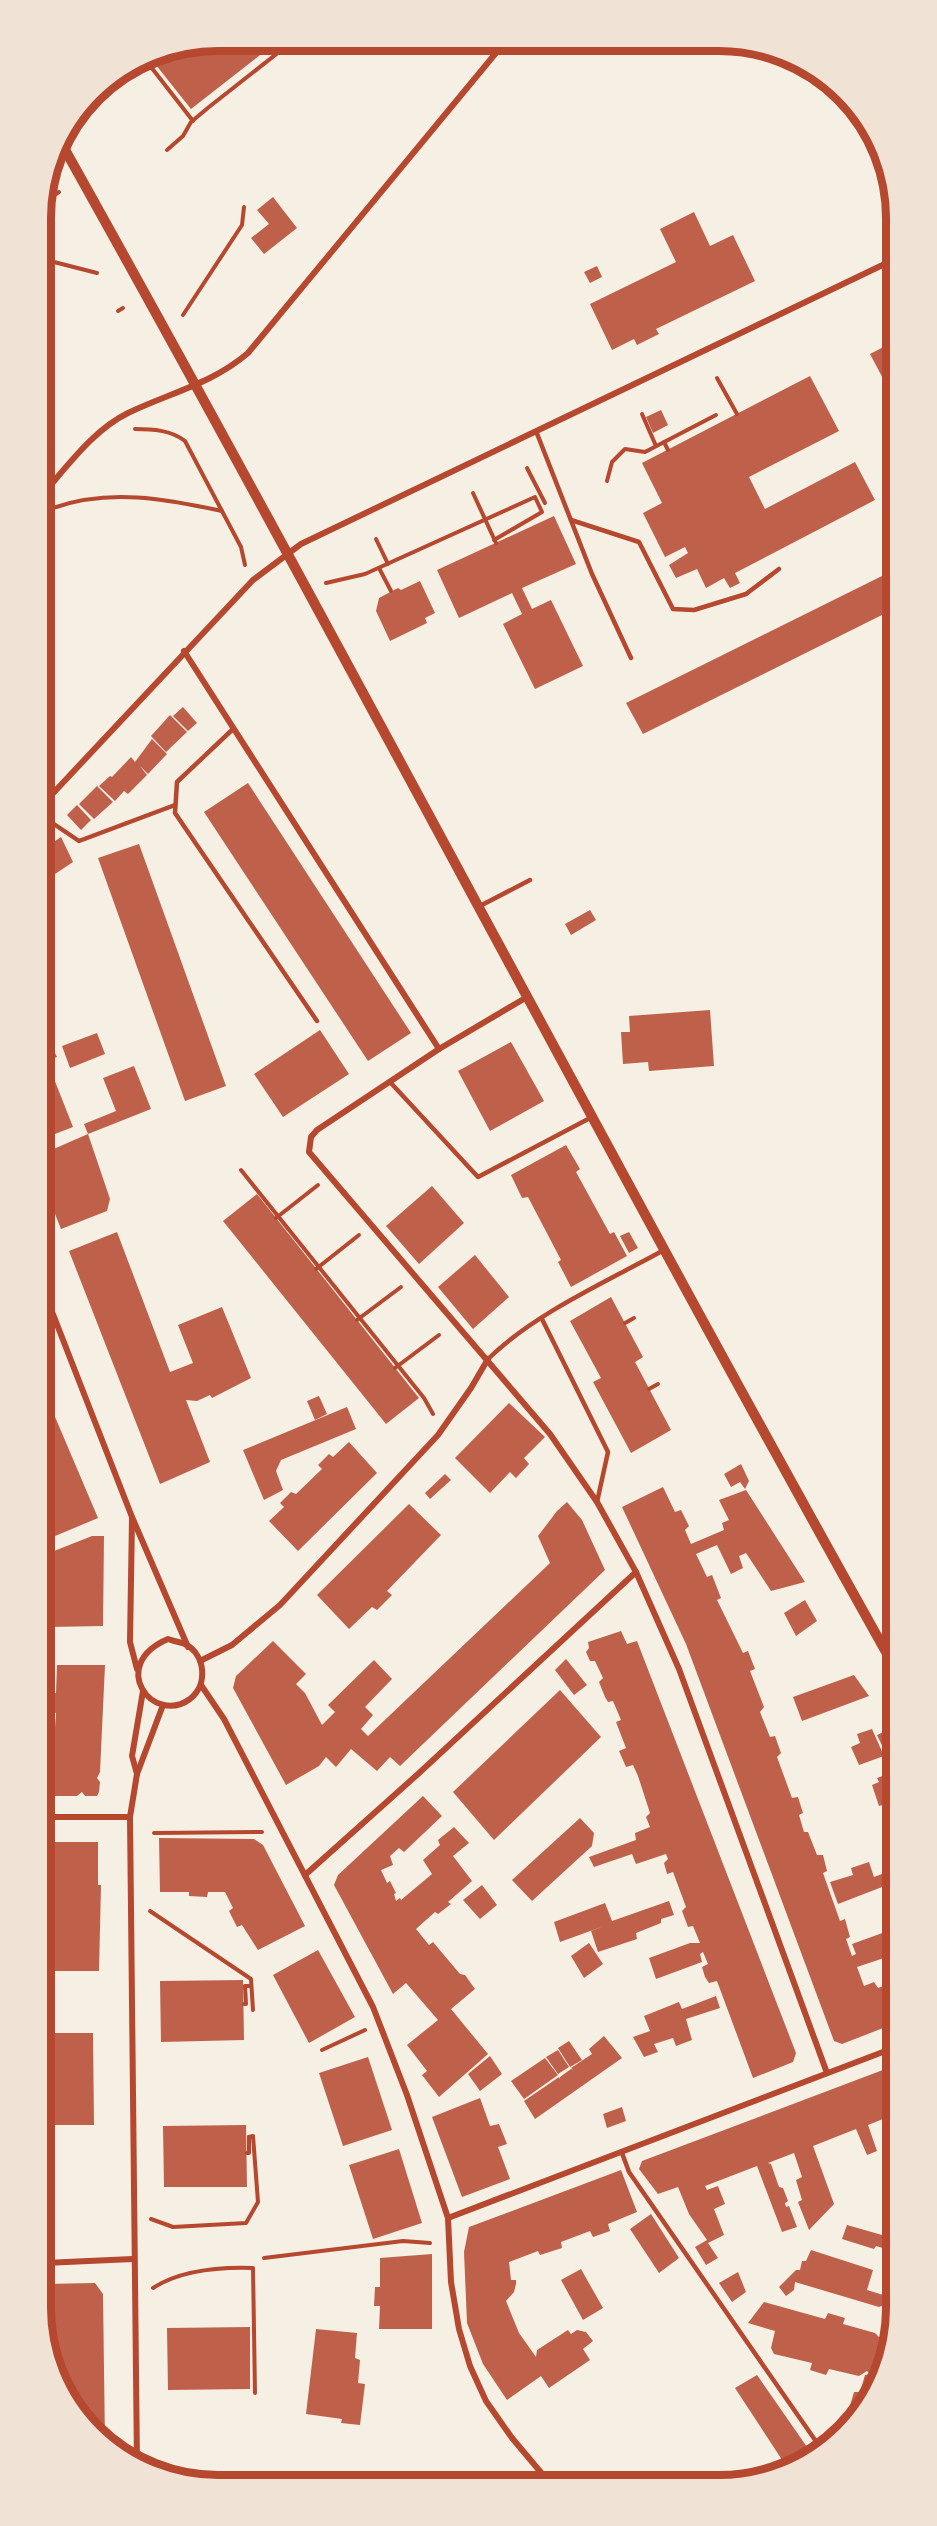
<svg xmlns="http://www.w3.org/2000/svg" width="937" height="2526" font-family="'Noto Sans',sans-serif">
<rect width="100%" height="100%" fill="#f6efe4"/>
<g fill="#bf614a">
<path d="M218 40 278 41 191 109 148 55Z"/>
<path d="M273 197 297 228 264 254 251 238 269 224 257 210Z"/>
<path d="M694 212 710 246 733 235 755 281 656 329 659 334 637 345 634 339 612 350 590 304 676 262 660 229Z"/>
<path d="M597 266 602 277 590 283 584 272Z"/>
<path d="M893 342V385L888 388 870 354Z"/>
<path d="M810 376 839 431 749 477 765 509 855 462 875 500 735 573 740 583 730 588 724 578 706 588 697 569 676 578 669 565 688 553 685 547 665 557 643 513 662 503 642 463Z"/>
<path d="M661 410 668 425 653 433 646 417Z"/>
<path d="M554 516 576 564 522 588 532 609 551 600 583 666 535 689 503 624 522 614 512 593 459 618 437 570Z"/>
<path d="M894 570V609L643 734 626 703Z"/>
<path d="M420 581 435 613 425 618 427 623 390 641 376 611 379 598 398 588 401 590Z"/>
<path d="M183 707 197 723 188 731 173 716Z"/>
<path d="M170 715 187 732 166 752 151 736Z"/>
<path d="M152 739 167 754 148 774 140 766 147 775 128 794 124 791 115 801 99 786 110 776 112 777 131 757 135 762Z"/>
<path d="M248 783 411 1033 368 1061 204 812Z"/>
<path d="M97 786 113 802 94 819 79 804Z"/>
<path d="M77 805 91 820 81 830 67 815Z"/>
<path d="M61 837 73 862 55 874 42 850Z"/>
<path d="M139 844 226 1086 185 1101 98 858Z"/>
<path d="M590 910 596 920 571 935 565 924Z"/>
<path d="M710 1010 714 1066 649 1071 648 1062 623 1064 621 1032H630L629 1016Z"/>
<path d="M320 1030 349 1074 283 1117 254 1074Z"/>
<path d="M97 1033 105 1054 70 1068 62 1046Z"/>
<path d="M511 1042 544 1101 490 1131 458 1071Z"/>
<path d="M53 1049 57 1057 47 1061 73 1127 42 1139V1054Z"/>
<path d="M134 1066 151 1109 88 1134 84 1124 116 1111 103 1078Z"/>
<path d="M88 1134 110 1199 107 1211 61 1229 42 1181V1154Z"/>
<path d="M566 1145 580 1169 576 1172 610 1234 614 1232 627 1256 571 1287 558 1262 561 1260 528 1197 522 1198 511 1175Z"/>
<path d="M432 1186 464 1223 419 1264 386 1226Z"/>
<path d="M257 1194 419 1398 386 1424 223 1221Z"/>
<path d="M117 1232 170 1372 193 1363 178 1325 222 1307 251 1378 212 1398 210 1395 197 1401 186 1400 210 1462 160 1484 69 1251Z"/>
<path d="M629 1232 638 1248 629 1253 620 1236Z"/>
<path d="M475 1255 509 1297 473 1329 438 1287Z"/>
<path d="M611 1297 643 1357 635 1362 671 1430 631 1453 593 1382 601 1378 570 1321Z"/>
<path d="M43 1378 50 1397 47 1398 98 1518 48 1539 43 1528Z"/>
<path d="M319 1396 327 1414 315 1420 307 1401Z"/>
<path d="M509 1403 545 1437 524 1458 529 1464 516 1478 510 1472 490 1493 455 1458Z"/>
<path d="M347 1407 356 1429 281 1460 276 1471 283 1490 264 1500 243 1450Z"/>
<path d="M349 1442 377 1473 298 1551 269 1521 284 1507 280 1503 291 1492 296 1494 322 1469 318 1465 329 1454 333 1457Z"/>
<path d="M741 1464 749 1481 745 1489 740 1482 731 1487 724 1474Z"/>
<path d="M445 1474 451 1480 430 1499 425 1493Z"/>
<path d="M663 1487 675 1512 681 1510 689 1526 685 1530 691 1544 724 1530 722 1523 729 1520 719 1500 746 1490 805 1582 771 1591 746 1553 739 1556 743 1568 731 1574 717 1545 696 1554 707 1577 712 1575 721 1598 717 1600 743 1653 748 1651 755 1669 750 1671 764 1707 760 1712 770 1737 775 1736 781 1753 777 1757 792 1798 798 1797 803 1813 799 1815 804 1832H808L817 1855H823L827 1871 823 1873 840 1921 845 1919 850 1937 846 1939 852 1956 856 1954 852 1944 885 1932 883 1921 896 1917V1954L857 1967 864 1986 874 1982 878 1988 896 1981V2023L842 2044 834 2041 686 1644 622 1507Z"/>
<path d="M567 1502 582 1520 605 1570 400 1766 390 1757 377 1771 351 1749 336 1767 326 1757 319 1766 286 1785 233 1688 236 1676 273 1641 306 1674 296 1684 305 1693 322 1725 335 1712 328 1705 374 1660 392 1679 365 1707 373 1715 361 1729 368 1736 550 1563 538 1536 557 1511Z"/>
<path d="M409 1504 441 1535 387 1591 392 1595 377 1610 372 1607 349 1629 317 1595Z"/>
<path d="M92 1536H104L103 1626 49 1627V1606L43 1605V1581H49V1553Z"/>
<path d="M805 1600 817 1621 796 1636 784 1613Z"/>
<path d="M621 1631 627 1644 637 1641 796 2053 793 2062 753 2078 717 1981 709 1983 705 1977 702 1967 708 1964 703 1952 700 1954 702 1962 656 1979 649 1958 690 1943H700L693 1926 688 1927 682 1911 686 1907 673 1872 667 1874 664 1863 668 1859 666 1854 636 1864 632 1854 594 1867 589 1857 636 1840 635 1833 650 1827 646 1817 650 1813 638 1776 633 1765 626 1767 619 1751 626 1748 616 1722 621 1720 613 1701 608 1702 605 1697 599 1682 603 1678 595 1661H590L586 1652 589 1648 588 1642Z"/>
<path d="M566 1659 587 1685 574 1695 555 1670Z"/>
<path d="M57 1665H105L100 1772 97 1778 100 1782 99 1792 97 1796H85L82 1792 77 1796H48L50 1743 54 1742 56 1713 49 1712V1694L56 1693Z"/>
<path d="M854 1675 869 1696 802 1721 793 1697Z"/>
<path d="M560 1690 601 1737 494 1840 453 1792Z"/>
<path d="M872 1729 884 1756 859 1765 851 1747 860 1743 857 1734Z"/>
<path d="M890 1729 895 1741V1750L886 1754 877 1735Z"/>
<path d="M888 1774 890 1778 895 1776V1801L879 1806 872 1785 879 1782 877 1778Z"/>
<path d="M423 1796 442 1816 404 1852 399 1848 390 1856 393 1865 381 1870 387 1883 390 1881 396 1893 394 1894 396 1901 400 1898 401 1900 432 1874 423 1860 440 1845 438 1840 454 1827 469 1843 453 1856 472 1881 448 1902 451 1904 438 1914 435 1912 416 1929 429 1945 433 1942 460 1974 465 1975 475 1989 451 2009 488 2054 439 2097 422 2075 427 2071 407 2045 438 2020 406 1983 393 1994 334 1885 338 1875Z"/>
<path d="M580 1818 594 1833 592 1846 532 1901 512 1880Z"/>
<path d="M159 1838 254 1839 263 1845 305 1926 258 1950 242 1925 237 1927 229 1911 233 1908 225 1892H208L207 1897 189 1896V1892H160Z"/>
<path d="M43 1842H98V1885H101L99 1971H43Z"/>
<path d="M869 1862 874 1877 895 1869V1882L838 1904 830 1882 853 1875 851 1868Z"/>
<path d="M482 1885 497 1905 480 1919 463 1900Z"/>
<path d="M669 1901 674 1915 661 1919V1923L636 1933 637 1939 598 1952 591 1931 604 1926 560 1942 554 1922 605 1903 612 1921Z"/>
<path d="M589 1943 603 1964 584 1978 571 1956Z"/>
<path d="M318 1950 355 2017 309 2043 273 1975Z"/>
<path d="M243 1980 244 2040 161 2042 160 1981Z"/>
<path d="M716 1996 720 2008 686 2019 692 2040 676 2046 673 2038 654 2044 658 2052 644 2057 633 2037 650 2031 644 2016 679 2002 682 2009Z"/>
<path d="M47 2033H93L94 2125H48L47 2088H44V2066H47Z"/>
<path d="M604 2036 622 2058 535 2119 524 2101 559 2077 560 2079V2077L571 2069 573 2070 571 2068 592 2054 589 2049Z"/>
<path d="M569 2041 582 2060 570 2067 558 2048Z"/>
<path d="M558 2050 569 2067 558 2074 546 2057Z"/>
<path d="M490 2056 502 2074 480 2091 468 2074Z"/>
<path d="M368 2057 392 2130 343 2146 319 2073Z"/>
<path d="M545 2058 558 2075 524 2099 511 2081Z"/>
<path d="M896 2065V2124L894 2121 885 2123 883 2119 868 2125 877 2151 867 2155 856 2129 813 2146 834 2204 809 2230 798 2202 802 2200 796 2180 802 2177 794 2153 768 2163 771 2164 779 2187 783 2188 788 2201 785 2203 786 2207 789 2206 797 2227 782 2232 757 2166 705 2186 707 2190 718 2186 725 2204 714 2209 724 2235 708 2243 718 2258 706 2265 695 2247 707 2240 689 2214 678 2187 658 2194 639 2169 642 2161Z"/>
<path d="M480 2098 490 2126 499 2124 507 2144 498 2147 510 2179 462 2197 432 2117Z"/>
<path d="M622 2107 626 2121 607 2128 603 2114Z"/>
<path d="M246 2125 247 2187H164L163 2126Z"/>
<path d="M399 2149 422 2223 373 2239 349 2165Z"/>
<path d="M621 2170 637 2212 608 2224 610 2231 593 2237 590 2231 561 2242 562 2248 540 2255 538 2251 509 2262 511 2280H516V2284L514 2292 506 2301 519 2333 536 2357 537 2350 568 2330 571 2334 577 2330 586 2332 593 2341 583 2349 590 2360 549 2388 541 2376 507 2400 483 2364 467 2323 464 2252 469 2227Z"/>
<path d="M888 2178 896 2180V2199L883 2195Z"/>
<path d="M651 2214 679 2258 659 2273 630 2229Z"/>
<path d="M847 2225 896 2239V2252L876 2246 874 2249 842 2239Z"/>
<path d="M811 2250 873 2270 867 2290 893 2298 896 2285V2319L883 2376 860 2412 849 2409 854 2392H860L865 2375 870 2374 867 2371 859 2376 829 2369 826 2375 810 2370 812 2363 774 2354 771 2348 775 2331 748 2323 764 2302 825 2319 828 2313 845 2318 843 2324 875 2333 879 2337 882 2335 887 2317 882 2315 884 2305 879 2307 795 2282 794 2290 786 2296 779 2287 796 2270H800L802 2261H806Z"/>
<path d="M432 2254V2329H379L380 2306H374L375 2287H380V2258Z"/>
<path d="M581 2269 603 2308 583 2320 561 2280Z"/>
<path d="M738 2272 746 2292 732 2302 719 2283Z"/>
<path d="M95 2283 103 2294 105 2443 93 2434 64 2396 49 2356 48 2341H51L52 2323 44 2324V2284Z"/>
<path d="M250 2327V2389L168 2390 167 2328Z"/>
<path d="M316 2329 357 2333 355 2358 360 2360 358 2383 365 2384 360 2425 341 2423 342 2419 306 2414Z"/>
<path d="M757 2375 814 2457 808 2462 788 2469 735 2388Z"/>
<path d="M173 2471 174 2474H216V2482H184L168 2477V2474Z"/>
</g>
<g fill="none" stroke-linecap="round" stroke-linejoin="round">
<g stroke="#b5482f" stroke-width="4">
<path d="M144 58 193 121"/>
<path d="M167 150 183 136 191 122 209 107 293 41"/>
<path d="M56 194 59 192"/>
<path d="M54 262 97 273"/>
<path d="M118 311 123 308"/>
<path d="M183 315 242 225 244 207"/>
<path d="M717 378 737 414"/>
<path d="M642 414 656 446"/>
<path d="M135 429C152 429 171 430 185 441L241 547 245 565"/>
<path d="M664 442 668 450"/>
<path d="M527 468 545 503"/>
<path d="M607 481 612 462 625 449 645 452 716 415"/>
<path d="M473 493 496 543"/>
<path d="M53 508C109 488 166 499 222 511"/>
<path d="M376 539 388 564"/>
<path d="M379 568 391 591"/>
<path d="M326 583 365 574 535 497 542 512 494 540"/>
<path d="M241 1170 424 1398 433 1414"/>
<path d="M276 1218 318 1185"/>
<path d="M316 1269 359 1235"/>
<path d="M357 1320 401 1287"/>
<path d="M625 1323 634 1318"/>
<path d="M395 1368 439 1335"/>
<path d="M649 1389 658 1384"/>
<path d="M154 1833 262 1832"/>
<path d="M150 1911 251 1979 253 2010"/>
<path d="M244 2004H246L245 1986H251"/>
<path d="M322 2050 365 2030"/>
<path d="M247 2153H249V2137"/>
<path d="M151 2219 173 2227 246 2223 258 2202 253 2136 249 2137"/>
<path d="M264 2258 403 2241 430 2243"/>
<path d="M153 2288C181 2270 220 2267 253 2268L255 2393"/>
</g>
<g stroke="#b5482f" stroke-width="4.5">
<path d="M536 431 592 574 631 658"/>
<path d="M571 520 639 542 673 609 694 610 746 594 779 569"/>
<path d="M233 729 177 782 175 813 317 1021"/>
<path d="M42 816 79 841 175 805"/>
<path d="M478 907 530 880"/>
<path d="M390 1082 478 1177 592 1117"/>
<path d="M542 1319 608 1452 597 1502"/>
<path d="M488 1359C535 1313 606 1282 664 1250"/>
<path d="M622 2153 629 2172 822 2450"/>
</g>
<g stroke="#b5482f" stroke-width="6">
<path d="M41 496C67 467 93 430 128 413 169 393 212 384 248 353L505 42"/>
<path d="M184 651 439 1049"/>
<path d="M42 805 253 580 301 544 893 260"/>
<path d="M527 997 439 1049 317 1130 311 1137 309 1152 550 1434 597 1502 636 1572 679 1669 827 2073"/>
<path d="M42 1286 132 1517 188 1647"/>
<path d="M132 1518 130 1642 137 1669"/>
<path d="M168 1639C173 1641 180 1642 185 1644 206 1655 208 1685 190 1699 153 1726 107 1665 168 1639Z"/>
<path d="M200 1661 232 1645 280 1605 438 1435 471 1388 488 1359"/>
<path d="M201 1685 224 1719 373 2007 407 2095 448 2218 451 2282 459 2329 470 2366 486 2401 512 2438 549 2482"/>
<path d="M137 1774 132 1756 143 1691"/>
<path d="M43 1817H130"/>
<path d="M305 1875 418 1774 636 1572"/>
<path d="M448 2218 896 2047"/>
<path d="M44 2263 133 2259"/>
<path d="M137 2465 130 1817 137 1774 163 1705"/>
</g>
<path stroke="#b5482f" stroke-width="10" d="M59 139C343 646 611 1162 895 1668"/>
</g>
<path d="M0 0H937V2526H0ZM218 51H719A167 167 0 0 1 886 218V2308A167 167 0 0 1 719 2475H218A167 167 0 0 1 51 2308V218A167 167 0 0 1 218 51Z" fill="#f1e2d6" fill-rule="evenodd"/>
<path fill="none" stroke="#b5482f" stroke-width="8" d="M218 51H719A167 167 0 0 1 886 218V2308A167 167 0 0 1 719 2475H218A167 167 0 0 1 51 2308V218A167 167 0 0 1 218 51Z"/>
</svg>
